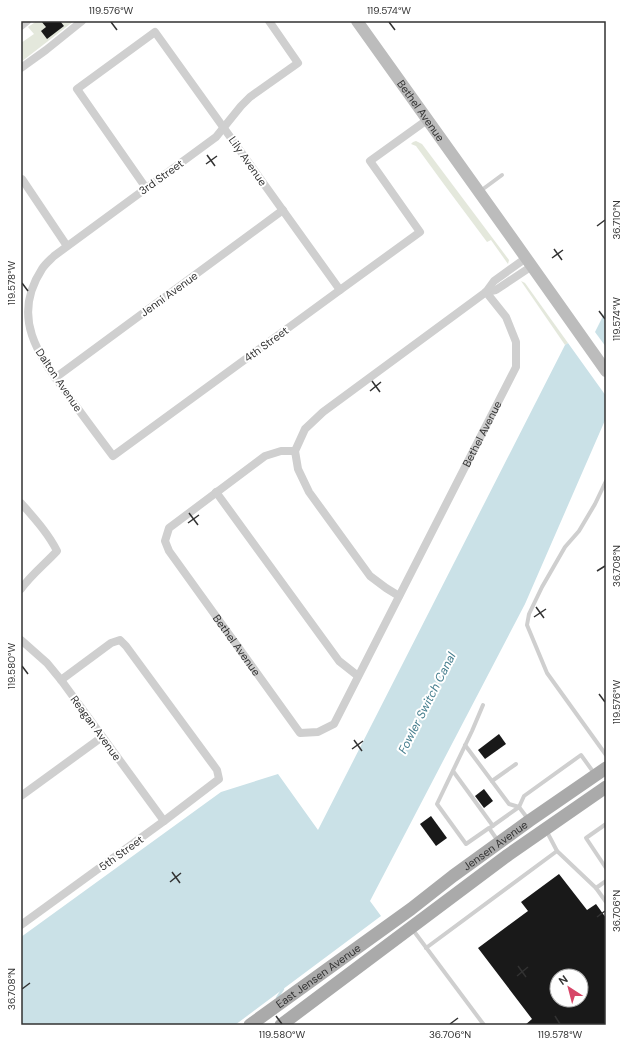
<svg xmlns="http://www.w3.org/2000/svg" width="627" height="1046" font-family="'DM Sans',sans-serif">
<rect width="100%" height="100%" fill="#fff"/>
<g fill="#e4e8dc">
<path d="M37 21H74L21 62V43L34 34 28 27Z"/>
<path d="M416 141 422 144 509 260 508 264 491 240 487 242 443 183 416 146 411 144 413 142Z"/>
<path d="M521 281 525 283 568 343 565 345Z"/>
</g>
<g fill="#cae1e7">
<path d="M606 310V347L595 332Z"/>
<path d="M568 343 606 396V418L525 604 370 901 381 916 235 1025H227L223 1024 222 1025H21V937L221 792 278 774 318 830 565 345Z"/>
</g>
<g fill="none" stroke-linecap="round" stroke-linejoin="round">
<path stroke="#cae1e7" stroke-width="2.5" d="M277 998 283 989"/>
</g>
<g fill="#191919" fill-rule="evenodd">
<path d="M41 21H60L64 26 47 39 41 31 46 27Z"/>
<path d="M499 734 506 744 485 759 478 750Z"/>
<path d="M484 789 493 801 484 808 475 796Z"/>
<path d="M431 816 447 838 436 846 420 824Z"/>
<path d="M559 874 587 910 596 904 606 918V1025H525L532 1019 478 948 528 911 521 902ZM557 976H581V1000H557Z"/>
</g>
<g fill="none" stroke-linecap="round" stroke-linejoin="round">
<g stroke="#cfcfcf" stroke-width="4">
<path d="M479 192 502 175"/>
<path d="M606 481 595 504 579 531 565 547 542 587 529 614 527 625 547 673 606 755"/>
<path d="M483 705 472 731 437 804 466 844 489 828 498 841"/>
<path d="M465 745 509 804 519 807 524 796 581 755 594 773"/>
<path d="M453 771 493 826"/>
<path d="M492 781 516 764"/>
<path d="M606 824 586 838 606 868"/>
<path d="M491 827 519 807 528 819"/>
<path d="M546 830 557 851"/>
<path d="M606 881 596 888 606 902"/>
<path d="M413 930 484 1025"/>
<path d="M426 948 557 851 596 888"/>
</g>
<g stroke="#cfcfcf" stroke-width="8">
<path d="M269 21 298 63 250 97 241 106 216 137 54 256C50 260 45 264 42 269 10 318 39 356 68 395 83 416 98 436 113 456L340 290 420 232 370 161 427 120"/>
<path d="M21 26 27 21"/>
<path d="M21 68 46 50 82 21"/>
<path d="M21 179H22L67 246"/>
<path d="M146 188 77 89 155 32 340 290"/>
<path d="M486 292 496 290 532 266"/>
<path d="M55 378 283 210"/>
<path id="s1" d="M295 451H281L265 456 169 528 165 541 169 551 300 733 318 732 334 724 516 367V342L506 317 486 292"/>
<path d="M216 492 339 661 358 676"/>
<path d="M21 503C34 518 48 533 57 551 45 564 31 575 21 589"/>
<path d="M399 596 386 588 370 576 309 492 298 469 295 451 305 429 323 412 486 292 494 281 526 258"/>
<path d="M21 640 47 663 61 680 164 821"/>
<path d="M21 796 102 737"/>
<path d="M21 925 164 821 219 779 217 770 126 646 120 640 111 643 61 680"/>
</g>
<path stroke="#bcbcbc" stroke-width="12" id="s2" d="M357 21 514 241 606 371"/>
<g stroke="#aaa" stroke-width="13">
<path id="s3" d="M250 1025 411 909 453 876 529 821 606 768"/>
<path d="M281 1025 508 855 606 787"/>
</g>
</g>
<path fill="none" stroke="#323232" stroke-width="1.5" d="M111 22 117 30M389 22 395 30M207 155 215 166M206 164 217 156M597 226 605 220M554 249 562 260M552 258 563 250M22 283 28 291M599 311 605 319M372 381 380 392M370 391 381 382M189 513 198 525M188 523 199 515M597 571 605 566M536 607 544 618M534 617 546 609M22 666 28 674M599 694 605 702M354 740 362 751M352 749 363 741M172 872 180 883M170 882 181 873M597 917 605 911M518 966 526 977M517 976 528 967M22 989 30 983M276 1016 282 1024M555 1016 560 1024M450 1024 458 1018"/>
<g text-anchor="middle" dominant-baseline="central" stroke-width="4" stroke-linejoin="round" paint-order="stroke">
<g font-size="11" fill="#323232" stroke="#fff">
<text stroke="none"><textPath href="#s2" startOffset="110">Bethel Avenue</textPath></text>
<text transform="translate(248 161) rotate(55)">Lily Avenue</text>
<text transform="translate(161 177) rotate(-36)">3rd Street</text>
<text transform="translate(169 294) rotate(-36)">Jenni Avenue</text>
<text transform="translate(266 344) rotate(-36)">4th Street</text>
<text transform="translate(59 380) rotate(56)">Dalton Avenue</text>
<text stroke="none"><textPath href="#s1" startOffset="761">Bethel Avenue</textPath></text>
<text stroke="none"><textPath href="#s1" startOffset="291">Bethel Avenue</textPath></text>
<text transform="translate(96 728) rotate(54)">Reagan Avenue</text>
<text stroke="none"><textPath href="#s3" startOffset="304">Jensen Avenue</textPath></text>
<text transform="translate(121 853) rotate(-36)">5th Street</text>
<text stroke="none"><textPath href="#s3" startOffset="84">East Jensen Avenue</textPath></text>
</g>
<g font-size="12" font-style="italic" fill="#467e8e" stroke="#fff">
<text transform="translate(427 703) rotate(-63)">Fowler Switch Canal</text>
</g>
</g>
<rect width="627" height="1046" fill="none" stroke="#ffffff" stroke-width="44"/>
<g transform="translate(569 988) rotate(324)"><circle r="19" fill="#ffffff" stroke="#adadad"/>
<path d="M0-3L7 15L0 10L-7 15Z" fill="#d74668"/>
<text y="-6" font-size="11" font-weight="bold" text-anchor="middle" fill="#323232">N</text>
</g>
<rect x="22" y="22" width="583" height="1002" fill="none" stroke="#323232" stroke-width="1.5"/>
<g font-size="10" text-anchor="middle" fill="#323232">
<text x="111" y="14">119.576°W</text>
<text x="389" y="14">119.574°W</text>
<text transform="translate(616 220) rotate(-90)" y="4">36.710°N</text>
<text transform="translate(11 283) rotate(-90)" y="4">119.578°W</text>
<text transform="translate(616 319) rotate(-90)" y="4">119.574°W</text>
<text transform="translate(616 566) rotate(-90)" y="4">36.708°N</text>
<text transform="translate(11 666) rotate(-90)" y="4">119.580°W</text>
<text transform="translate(616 702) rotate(-90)" y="4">119.576°W</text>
<text transform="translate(616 911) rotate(-90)" y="4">36.706°N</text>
<text transform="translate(11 989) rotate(-90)" y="4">36.708°N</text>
<text x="282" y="1038">119.580°W</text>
<text x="450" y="1038">36.706°N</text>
<text x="560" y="1038">119.578°W</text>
</g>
</svg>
